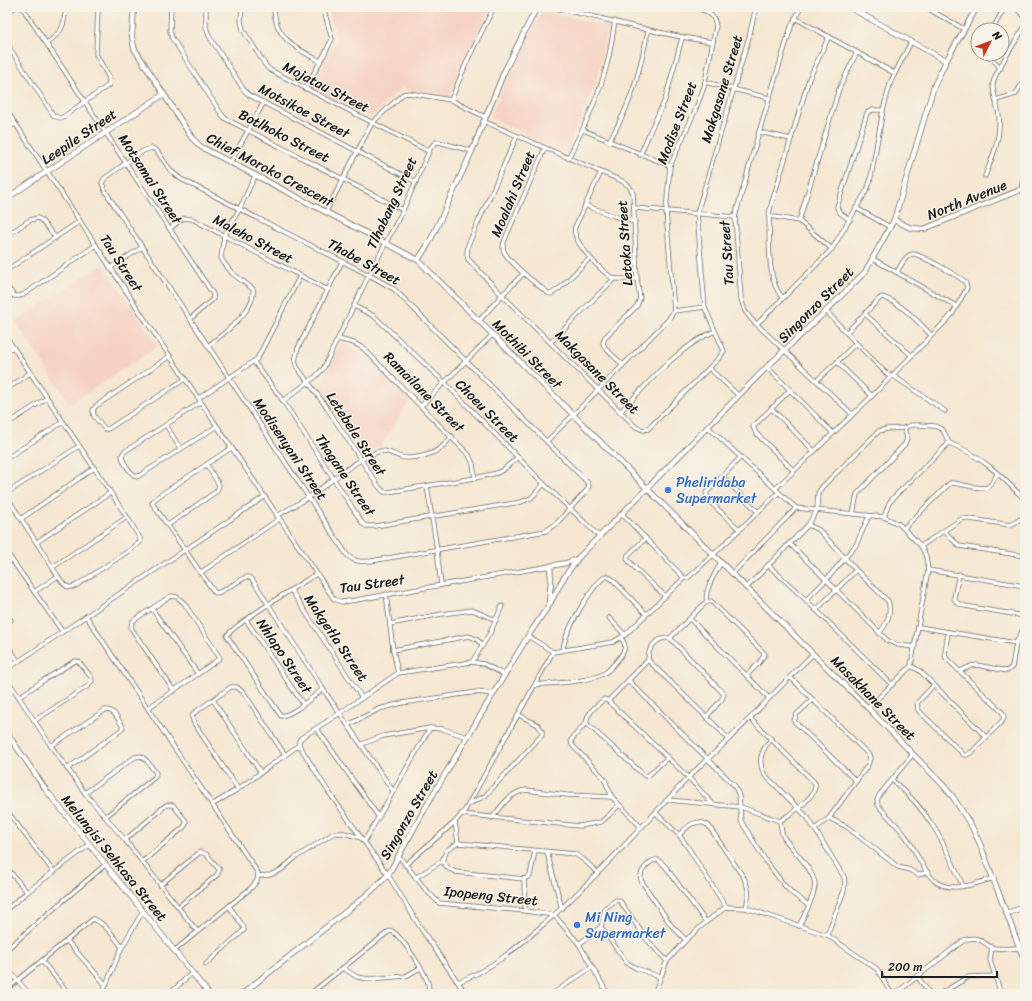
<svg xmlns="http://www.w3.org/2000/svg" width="1032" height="1001" font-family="Sriracha,sans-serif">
<rect width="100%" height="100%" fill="#f7f3e8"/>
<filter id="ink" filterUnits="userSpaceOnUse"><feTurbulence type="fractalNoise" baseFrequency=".025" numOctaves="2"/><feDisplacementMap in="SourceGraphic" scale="8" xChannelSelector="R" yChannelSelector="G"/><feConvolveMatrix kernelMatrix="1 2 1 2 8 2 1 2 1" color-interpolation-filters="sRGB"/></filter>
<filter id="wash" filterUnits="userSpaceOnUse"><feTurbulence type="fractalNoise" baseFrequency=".012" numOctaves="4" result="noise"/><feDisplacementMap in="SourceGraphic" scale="16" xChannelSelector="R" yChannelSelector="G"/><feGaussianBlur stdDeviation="0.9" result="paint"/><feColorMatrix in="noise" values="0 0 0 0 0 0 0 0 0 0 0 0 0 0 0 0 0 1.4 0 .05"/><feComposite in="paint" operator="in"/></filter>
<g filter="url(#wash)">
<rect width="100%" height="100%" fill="#f5e7d2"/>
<g fill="#f6d2c3">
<path d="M327 7H490L449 97 401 88 370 117 312 88 337 39Z"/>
<path d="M542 11 609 27 597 80 566 153 490 118 511 67Z"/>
<path d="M103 264 158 346 70 404 16 322Z"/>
<path d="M342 343 363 351 411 399 380 447 364 454 320 386Z"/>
</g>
</g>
<g filter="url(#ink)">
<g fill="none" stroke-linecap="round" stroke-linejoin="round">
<g stroke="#68635c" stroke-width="5">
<g id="minor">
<path d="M22 7 213 294V299L190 319"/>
<path d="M171 7 170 31 172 38 222 115 226 119 403 210"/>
<path d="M206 7V27L209 36 244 90 249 95 416 182"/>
<path d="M242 7 241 21 243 30 266 66 270 70 428 151"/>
<path d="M274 7C274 38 297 49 320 61"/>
<path d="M551 7C605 18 658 35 713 42"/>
<path d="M801 7 791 27 759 132 735 217 741 299 745 311 751 319 852 414"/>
<path d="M925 7 964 29"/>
<path d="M1015 7 1025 17"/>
<path d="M7 13 15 7"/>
<path d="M795 18 894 73"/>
<path d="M992 30 1005 7"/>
<path d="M47 43C63 31 64 27 66 7"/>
<path d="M7 44 54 116 60 118 63 117 109 85V78L96 54 98 7"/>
<path d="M987 54 1001 68"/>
<path d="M705 82 769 98"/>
<path d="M305 89 324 55 332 39 323 7"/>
<path d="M451 100 468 59 494 7"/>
<path d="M996 100 1016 94 1025 78"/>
<path d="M7 111 142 315 334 599 342 602 356 600 550 566"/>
<path d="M483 121 622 181 629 186 633 193 637 279 640 298 637 306 605 337 603 343 605 348 623 365"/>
<path d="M7 129 15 124"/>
<path d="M583 130 670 166"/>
<path d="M759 132 791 139"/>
<path d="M517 136 468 245 467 254 468 259 502 295 636 427 643 430 648 429 719 358 724 351 705 308 697 213 749 37 756 7"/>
<path d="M609 141C632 104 639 73 648 31"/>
<path d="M152 148 157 151 171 171 181 179 369 275 394 289 587 482 589 486 587 490 557 523 546 531 371 561C361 562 354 562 347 555L105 191 102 183 105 178 143 151Z"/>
<path d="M545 148 508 232C506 237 503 243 503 248 504 260 538 285 548 293L551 294 560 288 590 258"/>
<path d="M640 155 652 127 665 100 682 38"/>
<path d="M568 158C584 128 599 97 607 64 611 50 612 36 615 21"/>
<path d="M230 163 264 102"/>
<path d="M601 172 575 227C571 242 601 270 612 278L617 279H637"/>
<path d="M985 176C993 156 1001 138 999 116 998 107 992 91 993 83 996 69 1017 40 1025 26"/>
<path d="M1021 190 1025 167"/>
<path d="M585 205 614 216 635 222"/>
<path d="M634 208 735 217"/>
<path d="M856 208 890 227"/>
<path d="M326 212 372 123 403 94 409 93 451 100 485 117"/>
<path d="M769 216 799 221 832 249"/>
<path d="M850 220 839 212 837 207 867 113 872 110H883"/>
<path d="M799 221 839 89 857 52"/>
<path d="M170 229C179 221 182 215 194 220L328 290"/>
<path d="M7 235 30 220 38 218 41 220 56 238"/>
<path d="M873 259 956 306"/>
<path d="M342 262 298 348 295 361 297 367 325 405 379 487 384 492H388L475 478 497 473 503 470 518 457"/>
<path d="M110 268 141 248"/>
<path d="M7 270 80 221"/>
<path d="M7 286 14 296H19L23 295 96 245"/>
<path d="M783 298C766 281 770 240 769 216L770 209 809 79 829 36"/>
<path d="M354 306 374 316 445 383 544 484 600 537"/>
<path d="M674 311 705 307"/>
<path d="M826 311 856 343 890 377"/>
<path d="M865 314 911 355"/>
<path d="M479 321 502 295 523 274"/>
<path d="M757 324 832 249 867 190 870 182 883 110 891 81 911 42"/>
<path d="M846 333 880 298 882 297C898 301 920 323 931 335"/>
<path d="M7 338 127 517 140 538V542L130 550 77 585C66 591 64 584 58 576L7 497"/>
<path d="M338 339 354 343 363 348 469 455 473 464 475 478"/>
<path d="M551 342 614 279"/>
<path d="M208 346C223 334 256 311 253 289L232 273 224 263 221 258 224 236 240 208 255 176"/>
<path d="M7 351 13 347"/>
<path d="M170 356 96 406 93 410 94 416 105 429H108L185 379"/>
<path d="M254 362 283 401 363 524 366 526H375L521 502 531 498 544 484"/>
<path d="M837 362 872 396"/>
<path d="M767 367 833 433"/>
<path d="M709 368 738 395"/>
<path d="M892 375 945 411"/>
<path d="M817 380 837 362 856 343"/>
<path d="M7 389 30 373"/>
<path d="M790 390 753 427 756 433 794 471"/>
<path d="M199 398 257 359 300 276"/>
<path d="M283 401 315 377 323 369 369 275 403 210 431 147 436 142H439L472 151"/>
<path d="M201 402 124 452 122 455C122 462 131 474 137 477L217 426"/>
<path d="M421 406 492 335"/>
<path d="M771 408 814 451"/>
<path d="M620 412C649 383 676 348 715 331"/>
<path d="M7 424 47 398"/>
<path d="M166 425 180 448"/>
<path d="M708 427 796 508 884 517 899 524 921 546 926 556 928 570 911 666 868 708"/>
<path d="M547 441 668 320 674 311 666 211 670 166 695 111 704 87 716 26C714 12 704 10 692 7"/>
<path d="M949 443C979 454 1003 477 1025 500"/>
<path d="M231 448 156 498 153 501 152 503 215 593 220 592 246 577H249L252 579 323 689 393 791"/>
<path d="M7 458 63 422"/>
<path d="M722 476 758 512"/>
<path d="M427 486 437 550 441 585"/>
<path d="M775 489 872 396 947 320 953 313 967 288C966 286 967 284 965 282 962 278 918 253 913 254 906 254 900 267 897 272"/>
<path d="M7 493 79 446"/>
<path d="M622 514 684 578H688L713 555 778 493"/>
<path d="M853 514 857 494 905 444 907 438 904 428"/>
<path d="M277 516C287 510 298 504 309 497 327 485 361 455 381 451 388 450 394 455 401 457 410 460 432 455 439 449 444 446 448 441 452 436"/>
<path d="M884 517 889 503 895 496 949 443"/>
<path d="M22 518 94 468"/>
<path d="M168 525 217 491 219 485 207 465"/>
<path d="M808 525 819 530 856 570 888 601C892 612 887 625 879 633"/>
<path d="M904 528 950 483H953C961 484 984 491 989 486 992 483 995 478 997 474"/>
<path d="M740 530 710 502 706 493 741 457"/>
<path d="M944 531 959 546 1025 556"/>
<path d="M646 538 628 555 627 559 637 570 665 596"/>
<path d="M37 542 110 493"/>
<path d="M789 543 888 641 898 645 915 647"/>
<path d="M921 546 963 518 1011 525 1025 516"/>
<path d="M7 553 62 631"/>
<path d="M768 565 806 600 892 685"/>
<path d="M53 567 127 517"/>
<path d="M928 570 1025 586"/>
<path d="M200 573 279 519"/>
<path d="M316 574C302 583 231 626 227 636L281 716C295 714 312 697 323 689"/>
<path d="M732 574 796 508"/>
<path d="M959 574 954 598 957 603 965 606 1025 616"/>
<path d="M746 588 808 525 817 510 818 493 823 486 879 431 887 429 904 428 911 425H919L935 426 943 430 949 443"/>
<path d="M291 590 362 698"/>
<path d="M34 592 58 576"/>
<path d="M386 594 393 650 398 673"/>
<path d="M806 600 826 580 856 545 869 516"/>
<path d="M707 602C703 591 716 573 721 562"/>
<path d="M152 609 198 674"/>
<path d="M816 610 856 570"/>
<path d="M86 616 258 873 257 881 251 888 174 951"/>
<path d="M609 618 625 635"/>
<path d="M690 619 769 698"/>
<path d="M246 620 303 704"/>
<path d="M7 623 11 620"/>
<path d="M390 624 442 614 472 610 496 620"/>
<path d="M919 627 1016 643"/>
<path d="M528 636 553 652 613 642 625 635 684 578"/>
<path d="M670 638 724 694 722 699 707 716"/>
<path d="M7 644 18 661"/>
<path d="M393 650 469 636 476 639 483 645"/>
<path d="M563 650C564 633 591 586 606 576L612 579 646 614"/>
<path d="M648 660 729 739"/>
<path d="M472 662 490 633 502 606"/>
<path d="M911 666 920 671 986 737"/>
<path d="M7 669 264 497"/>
<path d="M960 671 971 666 977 665 1007 671 1012 667 1016 643 1025 625"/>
<path d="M790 677 869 755 870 758 868 765 829 818 815 829"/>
<path d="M7 679 51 746 85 793 125 840 197 931"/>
<path d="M629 681 735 786 739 796 741 821 767 863 785 886 792 893 808 905"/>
<path d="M535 685C553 683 591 682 605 673 611 669 615 663 620 657 625 650 627 646 621 638"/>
<path d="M934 685 917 703 918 710 964 755H967L973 751 1003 720 1004 716 1002 712 946 658 945 653 948 632"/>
<path d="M19 697 44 680 75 661 79 662 91 677 92 681 88 686 34 721"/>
<path d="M213 700 261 773"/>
<path d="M812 700 796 715 794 721 856 781"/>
<path d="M608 701 688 777 712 803"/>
<path d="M148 708 198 674 220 658 184 603 177 597 171 596 134 620 132 622 131 628 174 691"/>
<path d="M750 718 815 783C818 797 790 814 780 821"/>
<path d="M586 723 645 776 649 775 668 757"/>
<path d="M348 725 379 709 402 703 477 692 494 694"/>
<path d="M317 729 378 816"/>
<path d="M771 739C762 750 757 760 764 774L808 818 844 877 845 883 844 891 827 935"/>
<path d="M362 744 383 736 430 728 443 729 467 737"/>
<path d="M51 746 105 710C114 709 118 719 123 727L121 730 67 769"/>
<path d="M913 754 880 794 877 800 878 805C887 817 899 826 907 838 916 851 923 871 935 881 950 894 977 883 994 878"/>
<path d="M892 780C930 811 944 843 963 886"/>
<path d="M238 789 194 723 192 717 194 713 231 687H237L244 693 285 755"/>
<path d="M85 793 135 757 141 756 147 761 156 773 155 777 105 817"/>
<path d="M612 797 604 778 572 745 571 740 586 723 588 716 593 709 604 699 608 701 648 660C648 647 657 637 670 638L705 603 711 601 765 654 759 663 747 675"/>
<path d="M668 800 741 807 780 821"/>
<path d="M469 804 485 796 542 735V731L538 725 519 715"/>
<path d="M212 805 238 789 299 745"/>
<path d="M7 811 53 871"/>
<path d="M656 813 679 835 687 846 726 907"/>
<path d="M461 814 580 826 601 822 608 816 619 805"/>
<path d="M492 818C501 807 510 792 526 790L567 795 612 797 641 827"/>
<path d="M829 818 847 827 898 867 910 870 918 875 928 872"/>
<path d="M780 821 782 833 784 838C792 849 815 871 815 885 814 898 805 914 799 926"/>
<path d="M455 822 458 843"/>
<path d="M679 835C688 826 695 818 708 825L744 878C750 892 749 894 746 908"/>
<path d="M125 840 166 805H173L186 821V824L184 827 142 862"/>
<path d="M364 842 430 728"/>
<path d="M547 852 562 909"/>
<path d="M398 855 426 890 439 903 525 911 554 915 579 944 605 989 609 994"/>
<path d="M442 861 449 869 456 872 524 879 530 876 535 851"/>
<path d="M405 865 455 822 465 810 553 652"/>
<path d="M7 868 27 892"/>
<path d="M259 876 270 875 281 870 295 858 334 833H344L361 838"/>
<path d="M415 878 442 861 447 850 458 843 575 854 584 860 598 873"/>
<path d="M524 879 525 911"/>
<path d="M160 885 200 852 206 854 219 869V871L217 875 178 907"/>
<path d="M7 909 27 892 89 845"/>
<path d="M686 940 671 925 642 882C641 880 640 878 641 876 641 870 651 859 657 860 660 860 662 864 665 866L706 922"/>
<path d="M67 941 106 985"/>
<path d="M579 944 601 927"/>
<path d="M992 947 990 960 1001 994"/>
<path d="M7 949 106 864"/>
<path d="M42 961 69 994"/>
<path d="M206 964 244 930 243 926 229 906"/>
<path d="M7 968 29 994"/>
<path d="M343 968 357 977 369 979 406 976 420 968"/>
<path d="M917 976 930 994"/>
<path d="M660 977 636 968 627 963 601 927 605 908 616 900 620 901 647 940 667 961"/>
<path d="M458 982C488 971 514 950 538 929 592 883 639 829 688 778 701 764 716 752 730 738 758 711 784 682 813 654"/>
<path d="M7 989 93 919C104 922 115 938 122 947"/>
<path d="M102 994 122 947 143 911"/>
<path d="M169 994 192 973"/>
<path d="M310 994 388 932 392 931C401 936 422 968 426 978 429 983 429 989 429 994"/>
<path d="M466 994 422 930 388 875 328 791 299 745V741L301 738 340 713 398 673 472 662 484 664 505 675"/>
<path d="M552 994 592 967"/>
<path d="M654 994 667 961 686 940 706 922 726 907 746 908 827 935 877 969C883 977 885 987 893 994"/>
<path d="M895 994 964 940C982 934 982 945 994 948 1002 949 1012 948 1020 948"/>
<path d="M940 994 968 977 995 976"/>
</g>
</g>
<g stroke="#68635c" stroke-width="6">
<g id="tertiary">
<path d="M134 7 132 36 134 48 192 138 201 147 418 260 813 654 868 708 943 785 953 797 972 827 980 844 1025 962"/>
<path d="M849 7 946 61"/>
<path d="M7 198 164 94"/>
<path d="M894 220 911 228 924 229 1025 188"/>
<path d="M418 260 429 243 442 216 472 151 504 72 537 7"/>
<path d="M549 603 551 580 550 566 566 563 577 559"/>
<path d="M7 733 46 790 209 994"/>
<path d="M1007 913 1025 907"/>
<path d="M242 994 368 894 388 875 432 796 528 636 549 605 563 579 578 558 767 367 826 311 865 272 894 220 934 86 946 61 977 7"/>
</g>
</g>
<use href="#minor" stroke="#fff" stroke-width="3.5"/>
<use href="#tertiary" stroke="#fff" stroke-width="4.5"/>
</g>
</g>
<g fill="#3f7fe0" stroke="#f7f3e8" stroke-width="1.5">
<circle cx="668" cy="490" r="4"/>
<circle cx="577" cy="925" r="4"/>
</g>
<g text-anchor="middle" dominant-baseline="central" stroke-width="3" stroke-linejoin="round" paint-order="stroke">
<g font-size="14" fill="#1c1c1c" stroke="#f7f3e8">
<text transform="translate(326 87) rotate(27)">Mojatau Street</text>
<text transform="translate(722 89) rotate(-73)">Makgasane Street</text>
<text transform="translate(304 111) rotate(28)">Motsikoe Street</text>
<text transform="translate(677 123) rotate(-69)">Modise Street</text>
<text transform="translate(284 136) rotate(27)">Botlhoko Street</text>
<text transform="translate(79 137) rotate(-34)">Leepile Street</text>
<text transform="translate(270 170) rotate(28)">Chief Moroko Crescent</text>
<text transform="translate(150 179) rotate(57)">Motsamai Street</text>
<text transform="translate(513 194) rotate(-67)">Moalahi Street</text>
<text transform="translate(967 200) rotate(-22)">North Avenue</text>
<text transform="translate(392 203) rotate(-65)">Tlhabang Street</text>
<text transform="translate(253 239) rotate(28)">Maleho Street</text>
<text transform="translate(625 243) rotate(-94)">Letoka Street</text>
<text transform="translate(727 253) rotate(-94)">Tau Street</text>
<text transform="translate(364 262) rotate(29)">Thabe Street</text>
<text transform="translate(121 263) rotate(57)">Tau Street</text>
<text transform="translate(816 305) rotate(-45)">Singonzo Street</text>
<text transform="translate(527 354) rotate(45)">Mothibi Street</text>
<text transform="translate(597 372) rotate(45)">Makgasane Street</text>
<text transform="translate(424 392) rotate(45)">Ramailane Street</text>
<text transform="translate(487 411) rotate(45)">Choeu Street</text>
<text transform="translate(356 434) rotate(57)">Letebele Street</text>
<text transform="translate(290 449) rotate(56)">Modisenyani Street</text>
<text transform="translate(345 475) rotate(56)">Thagane Street</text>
<text transform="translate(372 584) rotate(-8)">Tau Street</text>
<text transform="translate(336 638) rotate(56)">Makgetla Street</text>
<text transform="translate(284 656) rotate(56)">Nhlapo Street</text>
<text transform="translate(873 698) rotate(45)">Masakhane Street</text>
<text transform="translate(409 815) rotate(-60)">Singonzo Street</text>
<text transform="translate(114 858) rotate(51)">Melungisi Sehkasa Street</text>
<text transform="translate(491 896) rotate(6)">Ipopeng Street</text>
</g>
<g font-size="14" fill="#366cbe" stroke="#f7f3e8" text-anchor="start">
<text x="676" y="482">Pheliridaba<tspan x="676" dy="16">Supermarket</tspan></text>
<text x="585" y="917">Mi Ning<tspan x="585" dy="16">Supermarket</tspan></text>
</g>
</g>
<rect width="1032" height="1001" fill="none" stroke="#f7f3e8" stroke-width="24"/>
<g transform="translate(990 42) rotate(48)"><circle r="19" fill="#f7f3e8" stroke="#9f9d96"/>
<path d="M0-3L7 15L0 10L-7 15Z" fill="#c8321e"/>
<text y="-6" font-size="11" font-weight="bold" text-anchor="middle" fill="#1c1c1c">N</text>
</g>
<path d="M882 971v6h115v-6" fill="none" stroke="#1c1c1c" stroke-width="2"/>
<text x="888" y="971" font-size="12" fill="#1c1c1c" stroke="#f7f3e8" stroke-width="3" paint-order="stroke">200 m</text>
</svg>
